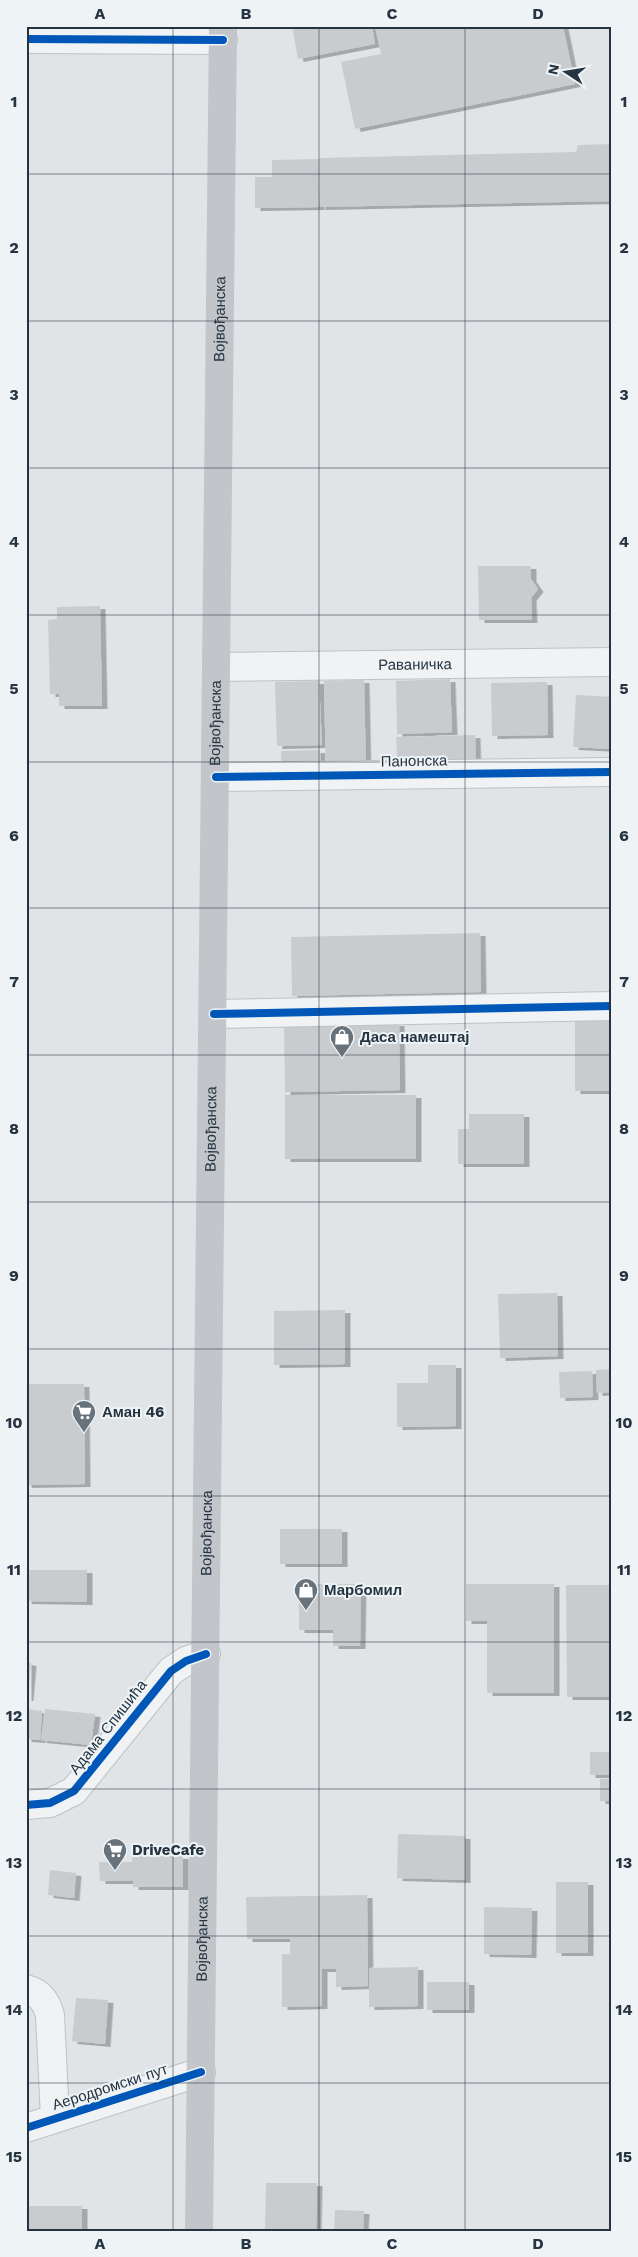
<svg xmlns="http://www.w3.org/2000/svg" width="638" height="2257" font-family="'Work Sans',sans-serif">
<defs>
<filter id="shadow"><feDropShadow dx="5.5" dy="3" stdDeviation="0" flood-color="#0004"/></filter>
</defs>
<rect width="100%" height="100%" fill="#e1e4e6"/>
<g fill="#c9ccce" filter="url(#shadow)">
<path d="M292 26H372L375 44 298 59Z"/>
<path d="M375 26H563L575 84 355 129 341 62 381 54Z"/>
<path d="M612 144V201L320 207 319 158 576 152 578 145Z"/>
<path d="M319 159V207L255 208V177H272V160Z"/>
<path d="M478 566H531V579L538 589 531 598 532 620H479Z"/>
<path d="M100 606 102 706H59V694H50L48 620 57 619V607Z"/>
<path d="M450 679 452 732 397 734 396 681Z"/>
<path d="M364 680 366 773 326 774 324 681Z"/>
<path d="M319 681 322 745 277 746 275 682Z"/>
<path d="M547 682 548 735 492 736 491 683Z"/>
<path d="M576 695 612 697V749L573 747Z"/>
<path d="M475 735 476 771 398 773 396 737Z"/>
<path d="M320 750 321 773 282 774 281 751Z"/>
<path d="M480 933 481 992 292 996 291 937Z"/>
<path d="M575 1020 612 1021V1091H575Z"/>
<path d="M399 1023 400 1090 285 1092 284 1025Z"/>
<rect x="285" y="1095" width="131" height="64"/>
<path d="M469 1114H524V1164H458V1129H469Z"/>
<path d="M557 1293 558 1356 500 1358 498 1294Z"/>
<path d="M345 1310V1364L274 1365V1311Z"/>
<path d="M428 1365H456V1426L397 1427V1383H428Z"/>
<path d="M612 1369V1392L597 1393 596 1370Z"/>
<path d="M592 1371 593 1397 560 1398 559 1372Z"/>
<path d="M26 1384H84L85 1484 26 1485Z"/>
<rect x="280" y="1529" width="62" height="35"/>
<path d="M26 1570H87V1602L26 1601Z"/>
<path d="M299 1584H361L360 1646H333V1630H299Z"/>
<path d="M466 1584H554V1693H487V1621H466Z"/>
<path d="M566 1585H612V1697H567Z"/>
<path d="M26 1662 31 1663 28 1698H26Z"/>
<path d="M26 1709 42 1711 40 1740 26 1739Z"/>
<path d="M45 1709 95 1714 91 1745 41 1740Z"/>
<rect x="590" y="1752" width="22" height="23"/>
<rect x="600" y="1779" width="12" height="22"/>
<path d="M398 1834 465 1836V1880L397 1878Z"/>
<path d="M132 1856H183V1887H133V1881H100L99 1862H132Z"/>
<path d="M50 1870 76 1873 74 1898 48 1895Z"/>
<rect x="556" y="1882" width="32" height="71"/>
<path d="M367 1895 368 1986 336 1987V1969H322V2006L282 2007V1954H290V1939H247L246 1897Z"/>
<path d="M484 1907 532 1908 531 1955 484 1954Z"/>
<path d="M418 1967V2006L369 2007V1968Z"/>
<rect x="427" y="1982" width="42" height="28"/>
<path d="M76 1998 108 2000 105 2044 72 2041Z"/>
<path d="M266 2183H317L316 2231H265Z"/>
<rect x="26" y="2206" width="56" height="25"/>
<path d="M335 2210 364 2211 363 2231H334Z"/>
</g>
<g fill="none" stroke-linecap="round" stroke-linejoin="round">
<g stroke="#bfc2c4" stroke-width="30">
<g id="minor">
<path d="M26 39 223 40"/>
<path id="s1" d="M217 667 612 662"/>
<path d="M216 777 612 772"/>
<path d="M214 1014 612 1006"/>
<path d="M26 1805 50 1803 74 1791 171 1671 186 1661 206 1654"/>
<path d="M26 1989C40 1993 46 2001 50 2015L55 2118"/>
<path d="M26 2128 201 2072"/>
</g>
</g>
<use href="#minor" stroke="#f0f2f3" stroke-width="28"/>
<path stroke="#c2c5c9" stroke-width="28" id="s2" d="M199 2231 223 26"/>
<g stroke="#eef3f6" stroke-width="11">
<g id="cycleway">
<path d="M26 39 223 40"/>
<path d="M216 777 612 772"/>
<path d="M214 1014 612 1006"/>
<path d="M26 1805 50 1803 74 1791 171 1671 186 1661 206 1654"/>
<path d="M26 2128 201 2072"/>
</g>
</g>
<use href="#cycleway" stroke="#0057b8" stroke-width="8"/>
</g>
<path fill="none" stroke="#263441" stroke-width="1" stroke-opacity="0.55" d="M173 26V2231M319 26V2231M465 26V2231M26 174H612M26 321H612M26 468H612M26 615H612M26 762H612M26 908H612M26 1055H612M26 1202H612M26 1349H612M26 1496H612M26 1642H612M26 1789H612M26 1936H612M26 2083H612"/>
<defs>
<g id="shop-pin" transform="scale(1.25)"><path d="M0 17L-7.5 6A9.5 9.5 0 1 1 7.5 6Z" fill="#67727b" stroke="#eef3f6"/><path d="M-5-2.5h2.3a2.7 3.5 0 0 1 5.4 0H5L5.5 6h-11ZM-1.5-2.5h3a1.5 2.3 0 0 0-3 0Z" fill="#fff"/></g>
<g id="supermarket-pin" transform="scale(1.25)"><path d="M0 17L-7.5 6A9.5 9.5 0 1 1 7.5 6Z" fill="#67727b" stroke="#eef3f6"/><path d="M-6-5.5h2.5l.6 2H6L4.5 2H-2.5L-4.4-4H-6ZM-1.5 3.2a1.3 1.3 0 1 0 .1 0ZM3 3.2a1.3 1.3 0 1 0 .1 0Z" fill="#fff"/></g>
</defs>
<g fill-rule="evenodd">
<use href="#shop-pin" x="342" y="1037"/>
<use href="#supermarket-pin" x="84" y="1412"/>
<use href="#shop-pin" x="306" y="1590"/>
<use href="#supermarket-pin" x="115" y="1850"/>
</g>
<g text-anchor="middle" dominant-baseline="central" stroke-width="4" stroke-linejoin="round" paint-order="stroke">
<g font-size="15" fill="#263441" stroke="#eef3f6">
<text stroke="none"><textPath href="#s2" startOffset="1912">Војвођанска</textPath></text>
<text stroke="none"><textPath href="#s1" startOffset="198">Раваничка</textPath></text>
<text stroke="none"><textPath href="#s2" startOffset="1508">Војвођанска</textPath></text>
<text transform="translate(414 761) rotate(-1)">Панонска</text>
<text stroke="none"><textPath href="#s2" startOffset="1102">Војвођанска</textPath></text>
<text stroke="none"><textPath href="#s2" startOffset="698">Војвођанска</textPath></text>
<text transform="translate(108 1727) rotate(-52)">Адама Спишића</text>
<text stroke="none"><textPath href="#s2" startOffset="292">Војвођанска</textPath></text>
<text transform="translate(110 2087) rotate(-18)">Аеродромски пут</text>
</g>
<g font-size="15" font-weight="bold" fill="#263441" stroke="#eef3f6" text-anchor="start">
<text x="360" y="1037">Даса намештај</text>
<text x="102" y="1412">Аман 46</text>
<text x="324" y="1590">Марбомил</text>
<text x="132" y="1850">DriveCafe</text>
</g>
</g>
<rect width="638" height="2257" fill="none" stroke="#eef3f6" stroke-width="55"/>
<g transform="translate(566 72) rotate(282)" stroke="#eef3f6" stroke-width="4" paint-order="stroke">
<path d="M0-4L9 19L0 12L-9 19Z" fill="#263441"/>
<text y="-8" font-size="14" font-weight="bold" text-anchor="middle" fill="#263441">N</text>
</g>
<rect x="28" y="28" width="582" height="2202" fill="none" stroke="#263441" stroke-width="2"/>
<g font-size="16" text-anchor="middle" font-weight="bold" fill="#263441">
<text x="100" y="19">A</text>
<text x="246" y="19">B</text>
<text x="392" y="19">C</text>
<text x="538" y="19">D</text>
<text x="14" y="107">1</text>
<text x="624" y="107">1</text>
<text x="14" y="253">2</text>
<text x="624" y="253">2</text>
<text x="14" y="400">3</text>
<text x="624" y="400">3</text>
<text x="14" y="547">4</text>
<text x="624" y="547">4</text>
<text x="14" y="694">5</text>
<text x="624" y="694">5</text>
<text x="14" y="841">6</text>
<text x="624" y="841">6</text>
<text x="14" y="987">7</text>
<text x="624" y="987">7</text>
<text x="14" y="1134">8</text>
<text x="624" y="1134">8</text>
<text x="14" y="1281">9</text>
<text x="624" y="1281">9</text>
<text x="14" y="1428">10</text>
<text x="624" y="1428">10</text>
<text x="14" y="1575">11</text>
<text x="624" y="1575">11</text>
<text x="14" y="1721">12</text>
<text x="624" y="1721">12</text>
<text x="14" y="1868">13</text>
<text x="624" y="1868">13</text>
<text x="14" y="2015">14</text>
<text x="624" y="2015">14</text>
<text x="14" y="2162">15</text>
<text x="624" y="2162">15</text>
<text x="100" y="2249">A</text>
<text x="246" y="2249">B</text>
<text x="392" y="2249">C</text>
<text x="538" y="2249">D</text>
</g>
</svg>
